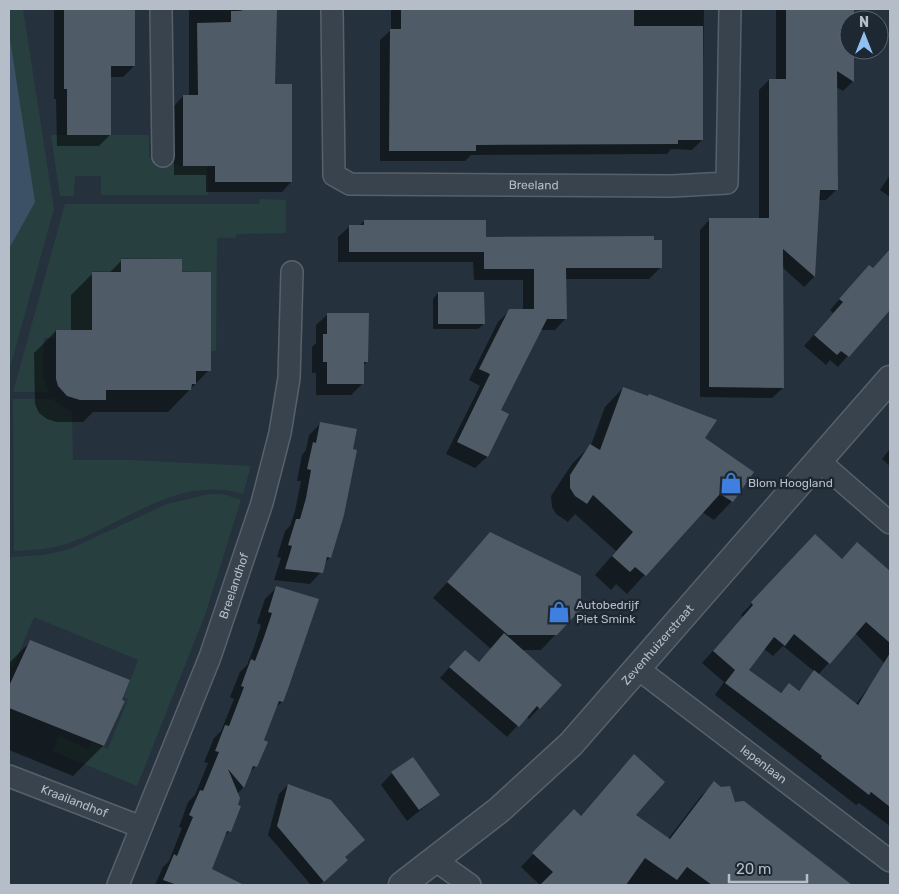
<svg xmlns="http://www.w3.org/2000/svg" width="899" height="894" font-family="Rubik,sans-serif">
<rect width="100%" height="100%" fill="#25323d"/>
<g fill="#283f3f">
<path d="M9 9H23L54 209 9 371V249L15 238 19 104 9 32Z"/>
<path d="M51 135H149V157L182 166H207L208 195H101V176H75L74 196H60Z"/>
<path d="M260 199 286 200V233L236 234V238H217L216 351H211V272L182 271V259L121 258V271H92L91 330H55V338H44L43 377 48 392H13L65 204H259Z"/>
<path d="M13 399H52L62 407 72 411 73 460H129L251 466 243 494C180 475 130 520 74 541 55 549 35 550 14 551Z"/>
<path d="M210 494H223L241 500 205 615 137 786 53 751 59 736 88 749 91 742 108 749 128 699 124 697 138 660 34 617 13 667 9 666V562L11 557 44 555 70 549 167 504Z"/>
</g>
<path fill="#3c5165" d="M9 32 35 202 9 249Z"/>
<g fill="#0007" fill-rule="evenodd">
<path d="M54 9H134V66L123 77H110V135L99 146H57L56 99H54Z"/>
<path d="M189 9H242L236 12 291 182 282 192H206V175H174V106L183 96H189Z"/>
<path d="M391 9H704L702 140 692 150 671 149 667 154 471 155 465 161H380V40L391 30Z"/>
<path d="M776 9H853V20H849V50H853V81L843 91 836 87V190L826 200H818L814 277 804 287 782 267 783 388 772 398 700 397V230L710 219H759V90L769 80H776Z"/>
<path d="M890 175V197L880 190Z"/>
<path d="M364 221 485 238 660 268 649 279H565L566 318 555 330H540L499 411 507 415 487 457 475 468 446 454 480 386 469 380 498 322 510 310H523V280H474L473 262H338V237L350 226H359Z"/>
<path d="M890 249V276L885 280 890 285V308L838 367 830 360 826 365 804 346 833 313 830 310 859 277 872 269Z"/>
<path d="M122 260 180 273 209 370 168 412H93L83 422H57L47 419 39 413 35 404 34 353 56 331H71V295L93 273H109Z"/>
<path d="M438 293 484 324 478 329H433V299Z"/>
<path d="M328 314 367 362 363 365V383L351 395H316V373H312V347L316 343V325Z"/>
<path d="M623 388 703 438 732 501 714 520 702 512 627 594 616 584 611 590 595 575 616 551 575 514 568 522 556 514 552 507 551 496 572 464 591 445 605 407Z"/>
<path d="M321 423 330 558 324 563 321 572 310 584 274 580 281 558 277 557 285 531 290 526 295 511 301 481H297L302 455 306 450 309 435Z"/>
<path d="M890 449V466L882 459Z"/>
<path d="M491 534 556 634 541 650H521L539 708 529 719 526 716 507 737 440 678 454 662 478 663 491 649 433 598Z"/>
<path d="M857 544 890 573V826L859 803 856 805 715 695 724 682 702 663 743 617 741 615 804 547 841 560ZM855 633 886 665 856 704 818 675ZM783 646 815 672 798 691 789 684 779 694 748 670 764 649 773 656Z"/>
<path d="M276 588 282 702 275 708 262 740 256 766 248 774 243 788 237 794 230 831 223 837 210 870 214 872 208 885H155L163 867 169 861 182 828 179 827 188 802 195 795 208 763 204 762 214 738 221 731 234 699 230 697 240 672 247 665 253 650 261 625 257 623 265 599Z"/>
<path d="M30 642 123 702 103 746 73 776 9 750V663Z"/>
<path d="M621 769 635 815 668 839 701 796 714 783 734 803 744 802 850 885H540L521 867 561 824 580 817Z"/>
<path d="M392 773 439 795 407 821 381 785Z"/>
<path d="M288 785 344 857 338 869 319 885H311L268 835 279 794Z"/>
</g>
<g fill="#4f5b67">
<path d="M64 9H135V66H111V135H67V89H64Z"/>
<path d="M242 9H277L275 84H292V182H215V166H183V95H198L197 23 231 22V11H242Z"/>
<path d="M401 9H634V26H703V140H678V144L476 145V151H389L390 29H401Z"/>
<path d="M786 9H854V20H849V50H854V82L837 71 838 190H820L815 277 783 249 784 388 709 387V218H769V79H786Z"/>
<path d="M364 220H486V237L654 236V240H662V268H566L567 319H547L501 410 509 414 488 457 457 442 490 374 479 369 509 309H534V269H484V252H349V225H364Z"/>
<path d="M890 249V310L849 357 841 351 837 355 814 335 843 302 839 299 869 265 873 268Z"/>
<path d="M121 259H182V272H211V371H196V384H192L191 390H106V400H80L67 396 58 386 56 379V330H92V272H121Z"/>
<path d="M438 292H484L485 324H438Z"/>
<path d="M327 313H369L368 362H364V384H327V362H323V334H327Z"/>
<path d="M623 387 648 396 649 394 717 420 705 438 754 472 733 502 720 494 646 576 635 567 630 572 612 556 633 532 593 495 587 504 575 496 570 488V475L590 444 600 450Z"/>
<path d="M320 422 357 429 353 449 357 450 344 515 331 558 327 557 323 573 285 569 292 546 288 545 296 519H300L306 498 311 470 307 469 313 442 316 443Z"/>
<path d="M490 532 581 576V609L557 635H508L447 582Z"/>
<path d="M815 534 842 559 857 542 890 571V643L866 622 830 664 794 634 785 646 774 637 749 670 781 693 789 683 799 691 814 670 858 705 890 653V807L871 792 869 795 821 758 822 756 725 683 735 670 713 651 753 605 751 602Z"/>
<path d="M276 586 319 599 288 689 283 702 279 701 264 740 268 742 257 767 253 766 244 788 228 769 240 798 238 805 241 806 231 832 227 831 212 869 244 885H177L163 880 174 854 177 856 185 836 193 817 189 815 200 790 203 791 219 752 215 751 225 725 229 726 244 687 241 686 251 659 255 661 264 637 272 613 268 612Z"/>
<path d="M504 633 562 685 540 709 537 706 519 727 449 667 465 650 479 662Z"/>
<path d="M30 640 130 680 122 700 125 701 104 746 9 708V686Z"/>
<path d="M634 754 665 782 636 815 670 839 714 781 721 787 730 786 735 802 744 801 852 885H712L687 867 677 880 645 858 626 885H540L553 872 532 853 574 809 581 816Z"/>
<path d="M413 757 440 795 419 810 391 772Z"/>
<path d="M288 784 331 800 365 840 345 857 348 860 324 882 277 826Z"/>
</g>
<g fill="none" stroke-linecap="round" stroke-linejoin="round">
<g stroke="#57616b" stroke-width="24">
<g id="minor">
<path d="M161 9 163 156"/>
<path id="s1" d="M332 9 334 175 350 184 672 186 727 183 730 9"/>
<path d="M819 461 890 523"/>
<path id="s2" d="M637 668 890 861"/>
<path id="s3" d="M9 776 141 827"/>
<path d="M435 860 470 885"/>
<path id="s4" d="M118 885 210 657 262 503 280 433 289 378 292 272"/>
</g>
</g>
<g stroke="#57616b" stroke-width="29">
<g id="tertiary">
<path id="s5" d="M402 885 499 810 571 744 890 379"/>
</g>
</g>
<use href="#minor" stroke="#39434d" stroke-width="21"/>
<use href="#tertiary" stroke="#39434d" stroke-width="26"/>
</g>
<defs>
<g id="shop-bare" transform="scale(1.725)"><path d="M-5-2.5h2.3a2.7 3.5 0 0 1 5.4 0H5L5.5 6h-11ZM-1.5-2.5h3a1.5 2.3 0 0 0-3 0Z" fill="#3f7fe0" stroke="#1e2832" stroke-width="2.5" paint-order="stroke"/></g>
</defs>
<g fill-rule="evenodd">
<use href="#shop-bare" x="731" y="483"/>
<use href="#shop-bare" x="559" y="612"/>
</g>
<g text-anchor="middle" dominant-baseline="central" stroke-width="5" stroke-linejoin="round" paint-order="stroke">
<g font-size="12" fill="#b5bec8" stroke="#1e2832">
<text stroke="none"><textPath href="#s1" startOffset="368">Breeland</textPath></text>
<text stroke="none"><textPath href="#s4" startOffset="321">Breelandhof</textPath></text>
<text stroke="none"><textPath href="#s5" startOffset="352">Zevenhuizerstraat</textPath></text>
<text stroke="none"><textPath href="#s2" startOffset="159">Iepenlaan</textPath></text>
<text stroke="none"><textPath href="#s3" startOffset="70">Kraailandhof</textPath></text>
</g>
<g font-size="12" fill="#b5bec8" stroke="#1e2832" text-anchor="start">
<text x="748" y="483">Blom Hoogland</text>
<text x="576" y="605">Autobedrijf<tspan x="576" dy="14">Piet Smink</tspan></text>
</g>
</g>
<rect width="899" height="894" fill="none" stroke="#b5bec8" stroke-width="20"/>
<g transform="translate(864 35)"><circle r="24" fill="#1e2832" stroke="#5a646e"/>
<path d="M0-4L9 19L0 12L-9 19Z" fill="#90c0f2"/>
<text y="-8" font-size="14" font-weight="bold" text-anchor="middle" fill="#b5bec8">N</text>
</g>
<path d="M729 874v8h78v-8" fill="none" stroke="#b5bec8" stroke-width="2.5"/>
<text x="736" y="874" font-size="15" fill="#b5bec8" stroke="#1e2832" stroke-width="4" paint-order="stroke">20 m</text>
</svg>
